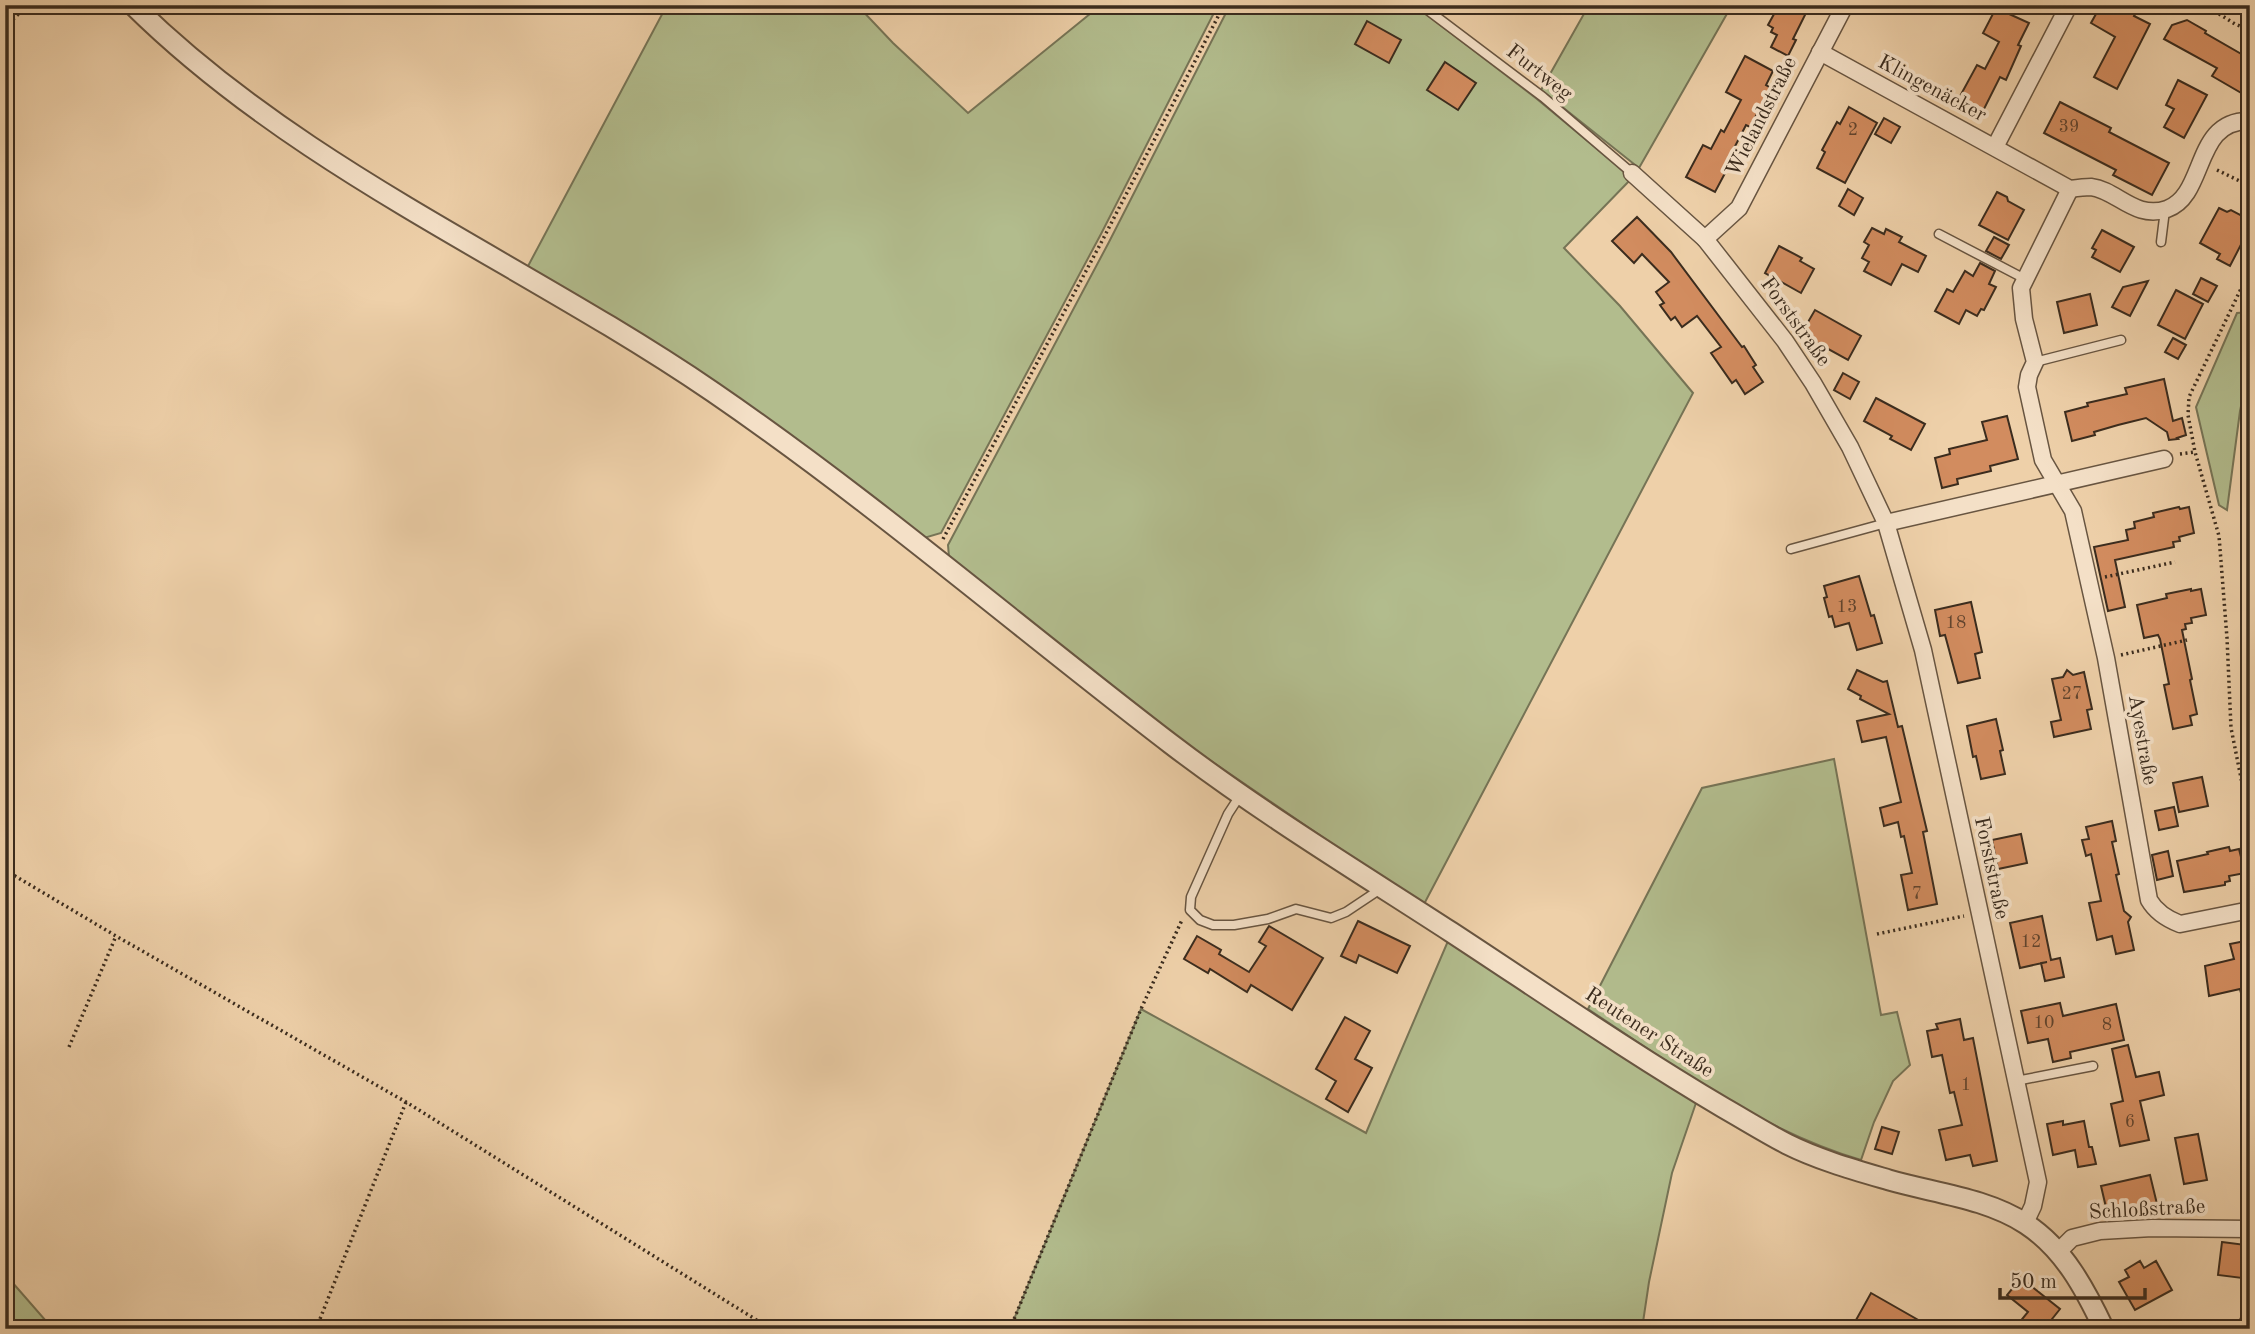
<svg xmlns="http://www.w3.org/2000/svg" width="2255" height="1334" font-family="'Old Standard TT',serif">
<rect width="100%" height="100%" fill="#eed0a9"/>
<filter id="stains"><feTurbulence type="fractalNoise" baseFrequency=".00286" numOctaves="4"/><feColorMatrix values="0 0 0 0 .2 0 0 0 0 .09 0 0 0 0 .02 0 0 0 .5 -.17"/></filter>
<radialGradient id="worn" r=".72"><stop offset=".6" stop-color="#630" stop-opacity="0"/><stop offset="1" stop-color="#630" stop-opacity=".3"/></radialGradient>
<g fill="#b2bc8d" stroke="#767456" stroke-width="2">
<path d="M667 5H857L893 43 968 113 1101 5H1218L1101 234 941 533 924 538 527 268Z"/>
<path d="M1230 5H1414L1537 99 1632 178 1564 248 1620 306 1693 393 1423 906 1179 739 949 557 948 545 1109 242Z"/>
<path d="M1589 5H1732L1639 168 1541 90Z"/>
<path d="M2250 312V364L2240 411 2227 510 2219 505 2196 407 2237 313Z"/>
<path d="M1834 759 1881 1015 1897 1012 1910 1065 1893 1081 1874 1122 1861 1160C1760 1130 1675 1067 1588 1009L1702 788Z"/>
<path d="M1448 941 1697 1100 1672 1173 1649 1282 1642 1329H1010L1141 1009 1366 1133Z"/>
<path d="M5 1274 53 1329H5Z"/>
</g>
<g fill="#d28c5f" stroke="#3b2c1e" stroke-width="2">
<path d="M1779 5H1791L1806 13 1793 39 1796 40 1788 56 1771 47 1777 35 1771 32 1773 28 1768 25Z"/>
<path d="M2101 5H2140L2134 16 2150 24 2117 89 2094 77 2115 37 2091 23Z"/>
<path d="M1996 8 2029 23 2018 45 2021 46 2006 80 2000 77 1983 111 1959 98 1977 65 1985 69 1999 42 1983 33Z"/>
<path d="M2187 20 2206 31 2205 33 2250 59V98L2212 76 2217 68 2164 39 2172 25Z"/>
<path d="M1367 21 1401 40 1389 63 1355 44Z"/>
<path d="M1745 56 1773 71 1766 85 1771 88 1750 127 1746 125 1729 158 1732 160 1715 192 1686 177 1703 145 1711 149 1721 130 1724 132 1741 100 1726 92Z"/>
<path d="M1445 62 1476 83 1458 110 1427 90Z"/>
<path d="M2178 80 2207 95 2184 138 2164 127 2174 109 2166 105Z"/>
<path d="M2060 102 2111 128 2109 132 2169 163 2152 195 2113 175 2116 170 2044 133Z"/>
<path d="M1849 107 1877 123 1845 183 1817 168 1825 152 1822 150 1837 122 1840 124Z"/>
<path d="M1884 118 1900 127 1891 143 1875 134Z"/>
<path d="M1848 189 1863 198 1854 215 1839 206Z"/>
<path d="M1997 192 2007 197 2008 201 2024 210 2008 240 1979 225Z"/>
<path d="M2219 208 2227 212 2231 210 2250 220V227L2230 266 2217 259 2220 254 2200 243Z"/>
<path d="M1637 217 1671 252 1742 347 1744 346 1756 365 1753 367 1763 382 1745 394 1736 380 1732 383 1711 353 1721 347 1697 316 1682 327 1675 317 1671 320 1660 305 1664 303 1656 292 1669 282 1642 254 1634 263 1612 241Z"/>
<path d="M1872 228 1884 234 1886 229 1902 237 1899 242 1926 256 1918 272 1902 264 1891 285 1864 271 1869 262 1862 258 1869 245 1864 242Z"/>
<path d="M2102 230 2134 247 2120 272 2092 257 2096 250 2092 248Z"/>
<path d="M1994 237 2009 245 2001 259 1986 251Z"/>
<path d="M1779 246 1802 258 1800 261 1814 269 1801 293 1765 273Z"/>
<path d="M1980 263 1995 271 1989 284 1996 287 1984 310 1981 309 1977 316 1966 310 1959 324 1935 311 1947 289 1953 292 1965 271 1973 276Z"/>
<path d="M2201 278 2217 286 2208 302 2193 294Z"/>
<path d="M2148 281 2130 316 2112 307 2123 287Z"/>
<path d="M2176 290 2203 304 2185 339 2158 325Z"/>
<path d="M2090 294 2097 325 2064 333 2057 302Z"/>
<path d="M1815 310 1861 336 1848 360 1801 334Z"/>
<path d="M2173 338 2186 345 2178 359 2165 352Z"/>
<path d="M1843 373 1859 382 1850 399 1834 390Z"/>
<path d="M2164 379 2173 421 2182 418 2186 435 2177 438 2178 439 2169 440 2167 432 2146 418 2118 425 2094 432 2095 435 2072 441 2065 412 2088 406 2087 403 2127 394 2125 388Z"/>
<path d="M1876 398 1925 424 1911 450 1890 439 1892 436 1864 421Z"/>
<path d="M2007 416 2018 459 1990 466 1991 471 1957 479 1958 484 1942 488 1935 458 1950 454 1949 449 1987 440 1982 422Z"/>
<path d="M2179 507 2180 509 2189 507 2194 533 2179 537 2180 541 2173 542 2174 547 2115 560 2125 607 2108 611 2094 547 2128 540 2126 530 2135 528 2134 522 2154 517 2153 513Z"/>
<path d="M1859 576 1871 616 1874 615 1882 643 1857 650 1849 623 1835 627 1832 616 1829 617 1824 598 1827 597 1824 586Z"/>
<path d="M2191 589V591L2201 589 2206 615 2191 618 2192 623 2185 624 2186 629 2182 630 2192 679 2190 680 2197 714 2190 716 2192 725 2173 729 2164 685 2169 684 2160 639 2158 635 2144 638 2137 605 2167 598 2166 594Z"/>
<path d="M1971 602 1982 652 1975 654 1980 678 1958 683 1945 635 1940 636 1935 610Z"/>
<path d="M1857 670 1883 682 1887 681 1898 727 1902 726 1927 831 1923 832 1937 904 1908 910 1901 875 1912 873 1904 836 1901 837 1898 822 1884 826 1880 808 1901 802 1886 737 1862 742 1857 721 1889 714 1860 699 1861 696 1848 689Z"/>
<path d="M2067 670 2073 675 2084 672 2092 709 2087 710 2091 729 2054 737 2051 722 2061 720 2052 679 2063 677Z"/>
<path d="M1996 719 2003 750 2000 751 2005 774 1981 779 1976 756 1973 757 1967 726Z"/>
<path d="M2202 777 2208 806 2179 812 2173 783Z"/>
<path d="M2174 807 2178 826 2159 830 2155 811Z"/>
<path d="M2112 821 2116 841 2112 842 2119 874 2116 875 2124 911 2131 917 2128 922 2134 950 2116 954 2112 936 2097 940 2089 903 2101 901 2091 854 2086 856 2082 840 2089 839 2086 827Z"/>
<path d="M2021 834 2027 863 1998 869 1992 840Z"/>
<path d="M2229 847 2230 851 2239 849 2245 873 2229 876 2230 881 2225 882V885L2184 892 2177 861 2208 854 2207 852Z"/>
<path d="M2168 851 2173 876 2157 880 2152 855Z"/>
<path d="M2042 916 2051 960 2060 958 2064 977 2045 981 2041 963 2047 962 2020 968 2010 923Z"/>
<path d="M1358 921 1410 946 1397 973 1359 955 1356 963 1341 956Z"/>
<path d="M1269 926 1323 958 1292 1010 1251 985 1247 992 1210 969 1208 973 1184 959 1197 936 1221 950 1219 954 1249 972 1266 946 1259 942Z"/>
<path d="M2250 940V1001H2243L2240 989 2209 996 2205 966 2234 959 2230 944Z"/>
<path d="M2060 1003 2063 1016 2116 1004 2124 1040 2070 1052 2071 1058 2053 1062 2048 1039 2028 1043 2021 1011Z"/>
<path d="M1345 1017 1370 1031 1355 1059 1372 1068 1348 1112 1326 1099 1336 1081 1316 1069Z"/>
<path d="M1960 1019 1964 1040 1973 1038 1997 1161 1973 1166 1970 1155 1946 1160 1939 1130 1962 1125 1954 1092 1950 1093 1942 1055 1932 1057 1927 1031 1938 1029 1936 1024Z"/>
<path d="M2128 1045 2136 1077 2159 1072 2164 1095 2140 1101 2149 1140 2120 1146 2111 1104 2123 1101 2112 1049Z"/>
<path d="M2063 1121V1125L2084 1121 2089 1147H2092L2096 1164 2078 1167 2075 1150 2053 1155 2047 1124Z"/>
<path d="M1882 1127 1899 1132 1892 1154 1875 1149Z"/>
<path d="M2198 1134 2207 1180 2184 1184 2175 1138Z"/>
<path d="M2150 1175 2157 1204 2108 1216 2101 1186Z"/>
<path d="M2222 1242 2246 1245 2242 1278 2218 1275Z"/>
<path d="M2140 1261 2144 1268 2156 1261 2172 1290 2135 1310 2119 1282 2129 1277 2125 1270Z"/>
<path d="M2021 1278 2060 1309 2044 1329H2014L2028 1312 2007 1295Z"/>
<path d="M1871 1293 1934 1329H1851Z"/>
</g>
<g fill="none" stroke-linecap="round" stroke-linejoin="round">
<g stroke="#685541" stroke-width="11">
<g id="service">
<path d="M1421 5 1543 97 1632 173"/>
<path d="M1939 234 2025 279"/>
<path d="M2161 242 2165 210"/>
<path d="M2035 362 2121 340"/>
<path d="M1791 549 1886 523"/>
<path d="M1241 794 1228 814 1191 897 1190 910 1200 920 1213 925H1234L1268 919 1296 909 1331 918 1346 912 1382 888"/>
<path d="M2016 1081 2093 1066"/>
<path d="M2240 1329 2250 1310"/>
</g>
</g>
<g stroke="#685541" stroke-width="19">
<g id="minor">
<path d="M1820 52 2070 189C2077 188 2085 187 2091 187 2117 190 2135 220 2167 209 2207 195 2193 119 2250 121"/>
<path d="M1995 147 2069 5"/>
<path d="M1632 173 1705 239 1785 341 1813 383 1850 447 1886 523 1923 650 2038 1182 2033 1206 2025 1223"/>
<path d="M2070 189 2021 288 2024 319 2035 362 2029 375 2027 387 2043 460 2073 511 2106 658 2149 900C2156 912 2167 919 2180 924L2250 910"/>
<path d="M1705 239 1739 208 1845 5"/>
<path d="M1886 523 2164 459"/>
<path d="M2058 1252 2072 1238 2100 1231 2152 1228 2250 1229"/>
</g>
</g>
<g stroke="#685541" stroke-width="23">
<path id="tertiary" d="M133 5C300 170 521 261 713 392 872 501 1018 627 1171 744 1260 812 1357 871 1451 932 1541 991 1631 1053 1724 1108 1745 1120 1766 1133 1787 1144 1819 1160 1855 1170 1889 1180 1934 1193 1986 1198 2026 1224 2064 1249 2085 1289 2104 1329"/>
</g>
<g stroke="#3b2c1e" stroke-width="3.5" stroke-dasharray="2 3.5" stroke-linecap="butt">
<path d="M2205 5 2235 24 2250 30"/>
<path d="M5 27 28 5"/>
<path d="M2217 170 2250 186"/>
<path d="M2250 270 2189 397 2188 415 2195 452 2219 536 2227 638 2231 728 2250 823"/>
<path d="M2180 454 2195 452"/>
<path d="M943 539 1102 241 1224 5"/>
<path d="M2105 577 2175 562"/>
<path d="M2121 655 2187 640"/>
<path d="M5 870 116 936 406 1102 771 1329"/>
<path d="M1877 934 1964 916"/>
<path d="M69 1047 116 936"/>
<path d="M316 1329 406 1102"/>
<path d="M1010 1329 1141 1009 1182 920"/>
</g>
<use href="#service" stroke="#f4e0c7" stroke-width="8"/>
<use href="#minor" stroke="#f4e0c7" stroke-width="16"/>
<use href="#tertiary" stroke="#f4e0c7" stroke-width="19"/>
</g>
<g text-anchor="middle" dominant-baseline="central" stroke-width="7" stroke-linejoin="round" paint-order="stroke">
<g font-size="18" fill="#61442e">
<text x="2069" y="127">39</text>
<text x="1853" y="130">2</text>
<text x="1847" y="607">13</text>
<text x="1956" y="623">18</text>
<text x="2072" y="694">27</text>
<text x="1917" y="894">7</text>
<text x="2031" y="942">12</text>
<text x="2044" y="1023">10</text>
<text x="2107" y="1025">8</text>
<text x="1966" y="1085">1</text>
<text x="2130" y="1122">6</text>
</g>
<g font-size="21" fill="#3b2c1e" stroke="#f4e0c7">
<text transform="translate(1539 73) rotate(38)">Furtweg</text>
<text transform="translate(1932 89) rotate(28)">Klingenäcker</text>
<text transform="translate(1762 117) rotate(-63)">Wielandstraße</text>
<text transform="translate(1795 322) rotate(54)">Forststraße</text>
<text transform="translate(2142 740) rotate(80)">Ayestraße</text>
<text transform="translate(1991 868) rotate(78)">Forststraße</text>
<text transform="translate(1649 1033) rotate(33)">Reutener Straße</text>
<text transform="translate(2147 1210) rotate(-3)">Schloßstraße</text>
</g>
</g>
<rect width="2255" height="1334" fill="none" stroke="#eed0a9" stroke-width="28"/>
<rect x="7" y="7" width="2241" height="1320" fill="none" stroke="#3b2c1e" stroke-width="3.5"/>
<rect x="14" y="14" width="2227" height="1306" fill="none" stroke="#3b2c1e" stroke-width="2"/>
<path d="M2000 1288v10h145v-10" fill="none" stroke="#3b2c1e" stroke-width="3.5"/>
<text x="2010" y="1288" font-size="21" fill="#3b2c1e" stroke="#f4e0c7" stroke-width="5" paint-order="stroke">50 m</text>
<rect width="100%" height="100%" filter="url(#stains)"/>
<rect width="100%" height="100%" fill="url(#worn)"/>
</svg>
